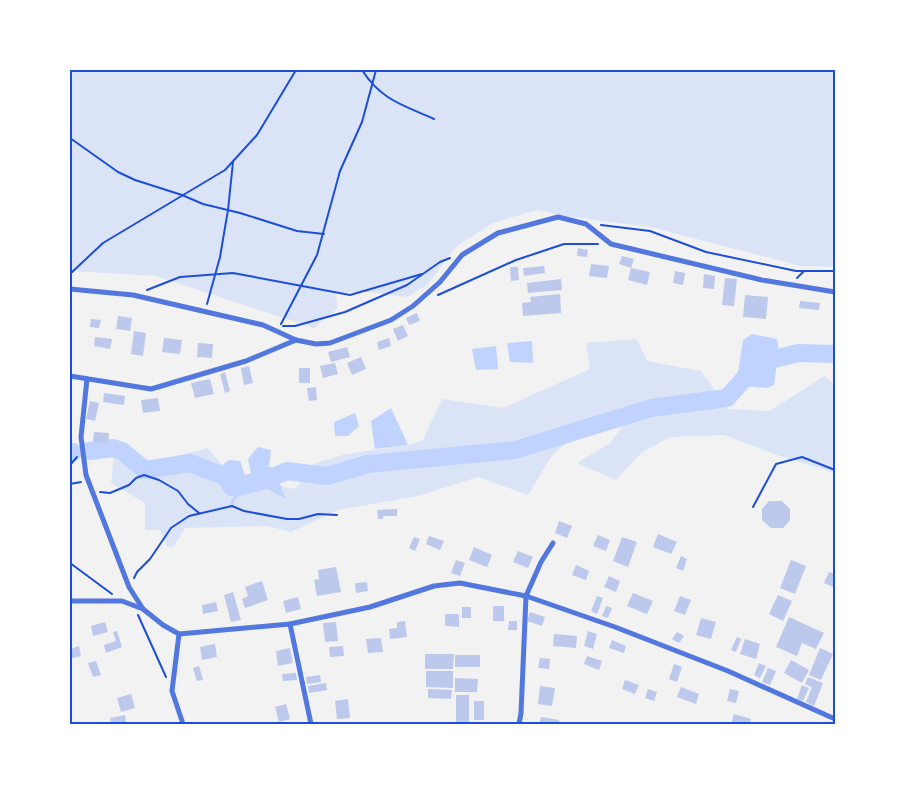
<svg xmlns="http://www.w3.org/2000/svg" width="905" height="794" font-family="'Fira Sans Condensed',sans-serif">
<rect width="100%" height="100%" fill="#f2f2f2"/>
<g fill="#dbe4f7">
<path d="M70 70H835V267L801 266 650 227 565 216 537 210 493 223 457 246 427 285 407 297 368 292H335L338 308 314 328 156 276 70 271Z"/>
<path d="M637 339 647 361 701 371 728 409 770 411 824 376 835 384V473L780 456 724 435 670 437 641 453 616 480 577 463 610 443 629 417H594L551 457 528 495 478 477 418 496 338 510 291 532 267 526 185 528 174 546 167 547 160 530H145V503L111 483 114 456 121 443 146 464 208 448 222 465 218 482 236 497 268 489 286 498 281 486 295 489 313 464 346 454 408 445 423 440 442 399 503 408 590 369 586 343Z"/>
</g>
<g fill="#bfd3fe">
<path d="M752 334 777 339 779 350 774 385 767 388 743 386 737 380 743 340Z"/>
<path d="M532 341 533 363 510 362 507 343Z"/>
<path d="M796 345H835V356L795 358 791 353Z"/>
<path d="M496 346 498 369 476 370 472 349Z"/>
<path d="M391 408 408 445 375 449 371 421Z"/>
<path d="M355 413 359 426 348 436H335L334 422Z"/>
<path d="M258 447 271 450 269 467 307 470 298 476 278 479 286 499 268 489 236 497 222 465 229 460 240 461 245 475 251 474 248 459Z"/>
</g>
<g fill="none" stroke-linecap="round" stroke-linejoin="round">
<path stroke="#bfd3fe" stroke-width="3" d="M232 505 233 500 236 497"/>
<g stroke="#bfd3fe" stroke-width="18">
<path d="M89 451 113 448 122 451 145 470 190 463 226 477 232 487 251 483"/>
<path d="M70 453 73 452"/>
<path d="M280 474 287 471 327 476 368 464 515 450 651 408 727 398 758 363 798 353 835 354"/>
</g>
</g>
<g fill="#bdc9ec">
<path d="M578 248 588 250 587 257 577 256Z"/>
<path d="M622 256 634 259 631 268 650 272 647 285 628 280 631 268 619 264Z"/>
<path d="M591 264 609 266 607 278 589 276Z"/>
<path d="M544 266 545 273 524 276 523 268Z"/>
<path d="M510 267H518L519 280 511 281Z"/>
<path d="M675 271 685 273 683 285 673 283Z"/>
<path d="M704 274 715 276 714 289 703 288Z"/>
<path d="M725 278 737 279 734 306 722 305Z"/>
<path d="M561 279 562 290 528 293 527 283Z"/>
<path d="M560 294 561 313 523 316 522 303 531 302 530 297Z"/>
<path d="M745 295 768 297 766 319 743 317Z"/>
<path d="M800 301 820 303 819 310 799 308Z"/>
<path d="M417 313 420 321 409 325 406 318Z"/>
<path d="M118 316 132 318 130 331 116 329Z"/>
<path d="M91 319 101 320 99 328 90 327Z"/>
<path d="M403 325 408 336 398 341 393 329Z"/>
<path d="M134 331 146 333 143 356 131 354Z"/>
<path d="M95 337 112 339 110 349 94 346Z"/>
<path d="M164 338 182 340 180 354 162 352Z"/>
<path d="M389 338 391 346 379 350 377 342Z"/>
<path d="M198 343 213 344 212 358 197 357Z"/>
<path d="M347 347 350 357 331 362 328 352Z"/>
<path d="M361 357 366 369 352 375 347 363Z"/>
<path d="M335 363 338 374 323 378 320 366Z"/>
<path d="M249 366 253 383 244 385 241 368Z"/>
<rect x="299" y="368" width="11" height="15"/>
<path d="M225 372 230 391 225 393 220 374Z"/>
<path d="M210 379 214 394 195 398 191 383Z"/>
<path d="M316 387 317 400 309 401 307 388Z"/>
<path d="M104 393 125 396 124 405 103 402Z"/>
<path d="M158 398 160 411 143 413 141 400Z"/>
<path d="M90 401 99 403 95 421 86 419Z"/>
<path d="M94 432 109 433 108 443 93 442Z"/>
<path d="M769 501H782L790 509V520L783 528H771L762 520V509Z"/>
<path d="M397 509V516H383V519H378L377 510Z"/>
<path d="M559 521 572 526 567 538 555 533Z"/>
<path d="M658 534 677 542 671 554 653 547Z"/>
<path d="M598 535 610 540 606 551 593 546Z"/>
<path d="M429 536 444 541 440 550 426 544Z"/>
<path d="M414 537 420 539 415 551 409 548Z"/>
<path d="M622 537 637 542 628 567 613 561Z"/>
<path d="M474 547 492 555 487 567 469 560Z"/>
<path d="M518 551 533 557 528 568 513 562Z"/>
<path d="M681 556 687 559 683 571 676 568Z"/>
<path d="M456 560 465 563 460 576 451 573Z"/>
<path d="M791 560 806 566 795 594 780 588Z"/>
<path d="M576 565 589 571 586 580 572 575Z"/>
<path d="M336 567 341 592 317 596 314 580 319 579 318 570Z"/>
<path d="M829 572 835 574V588L824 583Z"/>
<path d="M609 576 620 581 616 592 604 587Z"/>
<path d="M262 581 268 600 245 608 242 599 248 596 245 587Z"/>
<path d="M367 582 368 591 356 593 355 583Z"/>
<path d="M233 592 241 620 231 622 224 595Z"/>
<path d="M633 593 653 601 647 614 627 606Z"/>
<path d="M778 595 792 601 783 621 769 614Z"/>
<path d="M597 596 603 598 597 614 591 611Z"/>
<path d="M680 596 691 600 685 615 674 611Z"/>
<path d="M298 597 301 609 286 613 283 601Z"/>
<path d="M216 602 218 611 203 614 202 605Z"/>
<rect x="493" y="606" width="11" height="15"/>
<path d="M606 606 612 608 608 618 602 616Z"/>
<rect x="462" y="607" width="9" height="11"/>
<path d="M530 612 545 617 542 626 527 621Z"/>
<path d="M445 614H459V627L445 626Z"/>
<path d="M789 617 824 633 816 649 802 643 797 656 776 647Z"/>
<path d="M701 618 716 622 711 639 696 635Z"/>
<path d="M405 621 407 637 390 639 389 629 397 628V622Z"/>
<path d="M509 621H517V630H508Z"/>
<path d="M105 622 108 632 93 636 91 626Z"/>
<path d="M336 622 338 641 325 642 323 623Z"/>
<path d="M117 631 122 647 106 653 104 645 116 641 113 632Z"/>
<path d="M588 631 597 634 593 649 584 646Z"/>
<path d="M677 632 684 636 679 643 672 639Z"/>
<path d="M554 634 577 636 576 648 553 646Z"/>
<path d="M737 637 741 639 736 652 731 650Z"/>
<path d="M381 638 383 652 368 653 366 639Z"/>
<path d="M745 639 760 644 756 659 740 654Z"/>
<path d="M612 640 626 646 624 653 609 648Z"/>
<path d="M215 644 217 657 202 660 200 647Z"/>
<path d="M79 646 81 656 70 659V649Z"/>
<path d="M343 646 344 656 330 657 329 647Z"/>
<path d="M290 648 293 663 278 666 276 651Z"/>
<path d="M820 648 833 654 821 680 809 675Z"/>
<path d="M425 654H454L453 669H425Z"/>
<rect x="455" y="655" width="25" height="12"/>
<path d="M587 656 602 661 599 670 584 664Z"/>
<path d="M540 658 550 659 549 669 538 668Z"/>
<path d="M791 660 809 670 802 683 784 673Z"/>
<path d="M96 661 101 675 93 677 88 663Z"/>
<path d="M759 663 766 666 760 678 754 675Z"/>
<path d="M674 664 682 667 677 682 669 679Z"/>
<path d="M199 666 203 680 197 681 193 668Z"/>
<path d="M768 668 776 671 770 685 762 682Z"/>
<path d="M426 671H453V688L426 687Z"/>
<path d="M296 673 297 680 283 681 282 674Z"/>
<path d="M320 675 321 682 307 684 306 677Z"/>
<path d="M808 677 823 683 814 706 806 702 812 687 805 684Z"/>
<path d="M455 678 478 679 477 692H455Z"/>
<path d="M625 680 639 685 635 694 622 689Z"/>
<path d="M326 683 327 690 309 693 308 686Z"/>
<path d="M802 685 809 688 803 701 797 699Z"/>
<path d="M540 686 555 688 552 706 538 704Z"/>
<path d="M681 687 699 694 696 704 677 697Z"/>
<path d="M428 689 452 690 451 699 428 698Z"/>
<path d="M648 689 657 692 654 701 645 698Z"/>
<path d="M730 689 739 691 736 703 727 701Z"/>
<path d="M131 694 135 708 121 712 117 698Z"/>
<rect x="456" y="695" width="13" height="29"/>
<path d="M348 699 350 718 337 719 335 701Z"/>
<rect x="474" y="701" width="10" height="19"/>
<path d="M286 704 290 719 279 722 275 707Z"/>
<path d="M734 714 751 719 749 724H731Z"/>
<path d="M125 715 126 722 111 724 110 718Z"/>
<path d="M541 717 559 720 558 724H539Z"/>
</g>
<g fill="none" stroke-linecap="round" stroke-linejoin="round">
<g stroke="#1d4ed8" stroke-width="2">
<path d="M362 70C381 100 403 105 434 119"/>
<path d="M70 138 118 172 135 180 182 195 203 204 240 213 297 231 324 234"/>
<path d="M601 225 650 231 706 252 796 271H835"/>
<path d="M70 274 103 243 225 170 257 135 296 70"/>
<path d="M797 278 804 271"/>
<path d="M147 290 180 277 233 273 350 295 422 274"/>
<path d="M438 295 516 260 564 244H598"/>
<path d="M207 304 220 257 228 210 233 162"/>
<path d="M281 324 317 255 340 171 362 122 376 70"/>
<path d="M283 326H295L345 312 407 285 440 262 450 258"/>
<path d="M70 465 77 457"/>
<path d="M70 484 81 482"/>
<path d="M100 492 110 493 129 485 136 478 144 475 159 480 178 491 188 504 199 513"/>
<path d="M753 507 776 464 802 457 835 470"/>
<path d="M70 563 112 594"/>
<path d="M134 578 137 572 150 559 171 528 189 516 232 506 244 511 287 519H299L318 514 337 515"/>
<path d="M138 615 166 677"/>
</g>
<g stroke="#5277de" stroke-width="5">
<path d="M70 289 133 295 263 325 296 340 316 344 330 343 391 320 413 306 440 282 462 255 498 233 558 217 586 224 611 244 762 280 835 292"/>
<path d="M70 376 151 389 246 361 296 340"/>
<path d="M87 379 81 437 86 475 129 587 143 609"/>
<path d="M70 601H122L143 609 163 625 179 634 290 624 370 607 434 586 460 583 526 596 615 627 728 671 835 719"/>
<path d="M290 624 311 724"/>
<path d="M179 634 172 691 183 724"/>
<path d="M519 724 521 713 526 596 541 562 553 543"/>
</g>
</g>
<rect width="905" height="794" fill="none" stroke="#ffffff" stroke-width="142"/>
<rect x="71" y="71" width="763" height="652" fill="none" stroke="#1d4ed8" stroke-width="2"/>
</svg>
